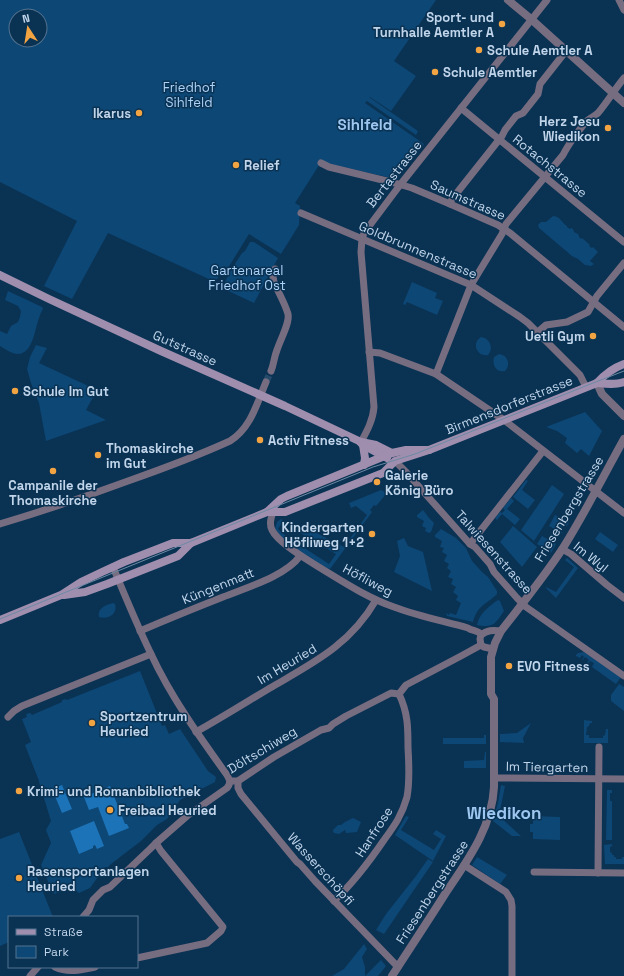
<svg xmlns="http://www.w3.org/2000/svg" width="624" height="976" font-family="'Space Grotesk',sans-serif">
<rect width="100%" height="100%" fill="#0a3253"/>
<g fill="#0d4775" fill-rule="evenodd">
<path d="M0 0H436L394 61 416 76 391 111 370 97H369L418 131 416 135 367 101 365 103 424 144 396 179 321 162 295 203 300 206 299 225 281 254 249 234 228 268 224 266 217 279 211 280 108 233 72 299 44 286 77 221 0 182ZM16 16H40V40H16Z"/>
<path d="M553 216C560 216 562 223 567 226V227L570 229 571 228 573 229 574 232 578 234 579 236V237L581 239 582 238 590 245 589 246 592 248 593 247 598 252 590 261 594 264 591 266 585 265 578 259 572 256 539 228 538 225 541 222H546Z"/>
<path d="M250 242H254L278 258 254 303 222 288 231 270 242 253 245 251Z"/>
<path d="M412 282 437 293 435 298 443 301 437 315 407 302 405 305 403 304Z"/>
<path d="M8 291 42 307 43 309C41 312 40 315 39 318 35 328 33 354 18 354 12 354 5 349 0 346V331L7 334 11 326 18 322 20 317 21 311 18 306 5 300Z"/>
<path d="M481 337 485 338C491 342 493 349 488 355 477 357 471 343 481 337Z"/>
<path d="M36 345 47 348 39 363 97 390 86 410 106 420 46 441 39 403 31 383 27 369 30 357Z"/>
<path d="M499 354C508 355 511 365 505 371 496 373 492 365 494 357Z"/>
<path d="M585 412 602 431 589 456 581 449 577 453 565 443 567 438 557 431 546 427Z"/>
<path d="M526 480 528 481 522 490 535 500 528 509 513 497Z"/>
<path d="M552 485 564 494 534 541 521 530Z"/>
<path d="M381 490 387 493 376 506 374 505 370 510 372 512 330 569 327 568C308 557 288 547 275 529L277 522 281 519 283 521 278 529 286 536 329 564 336 554 297 531 301 525 344 547 367 515 356 506 351 508 349 503Z"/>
<path d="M511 498 514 501 507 509 520 519 515 525 502 514 497 520 495 518 500 512 502 513 505 510 503 508Z"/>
<path d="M423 510 429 518 434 523 431 532 429 533 425 531 426 528 422 526 424 521 417 517V515Z"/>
<path d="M555 515 569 522 567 526 564 525 560 530 563 533H562L549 526Z"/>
<path d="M513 526 537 547 522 567 500 542Z"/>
<path d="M441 529 456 538 466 548 472 561 482 572 488 577 497 591V594C486 605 478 604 473 622L447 616 446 613 449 615 450 613 456 615 461 603 456 600 458 596 453 592 456 587 451 584 453 579 448 577 451 571 447 568 449 564 444 561 447 555 442 552 444 548 440 547 442 541 435 537V535Z"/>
<path d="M600 532 618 545 613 552 595 539Z"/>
<path d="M542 536 556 544 551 553 537 544Z"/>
<path d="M404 538 408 546 423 552 432 591 394 572 400 556 397 541Z"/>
<path d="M567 558 578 568 556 598 546 588V587L556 592 574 567 565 560Z"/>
<path d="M498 600 500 601 504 611C495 624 494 628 477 625 479 614 489 606 498 600Z"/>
<path d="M113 603 115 604C118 614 108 620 99 617 97 608 106 605 113 603Z"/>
<path d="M584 652 621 677 616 684 592 667 594 663 590 661 588 664 587 663 589 660 585 657 583 660H582L584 657 582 655 580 658 576 656V655L578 653Z"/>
<path d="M140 671 162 726 165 725 169 734 180 729 208 771 216 777 215 782 180 800 167 819 157 825 141 841 111 864 108 867H105L90 888 79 893 73 888 54 894 51 886H50L41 865 51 843 46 830 51 821 39 782V781L25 745 31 742 22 719 27 717 26 714 30 713 32 715 62 702V700L66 699 67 700Z"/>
<path d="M619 684 624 687V711L611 701V695Z"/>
<path d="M584 720 592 721V723H590L589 726 587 727 586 735H589V738H603V736L605 735 606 729H608V743H584Z"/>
<path d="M531 723 523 738 524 743 500 742V734L517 733Z"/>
<path d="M484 735H486V744H443V738H484Z"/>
<path d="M485 752H486V768H464V761L484 760Z"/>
<path d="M501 785 505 786 499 816 521 836H512L493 821 498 803Z"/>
<path d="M607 790H612V793H610V801H612V840H606Z"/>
<path d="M406 816 409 817 401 830 434 850 441 839 433 834 436 830 446 836 433 861 395 835Z"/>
<path d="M533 816 560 817V840L533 839V832H530V824H533Z"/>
<path d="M353 818 361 822 357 832 347 833H346L345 830 339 834 334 833 333 831V830L338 825H341L345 822Z"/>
<path d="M19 832 53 917H9V942L0 946V839Z"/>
<path d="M612 844V846L610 847V852L612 853V855H614V857H616V859H622V857H624V864H605L604 845Z"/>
<path d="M477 857 507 875 500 884 472 865Z"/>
<path d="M428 859 433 862 384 934 376 930 386 914 416 876Z"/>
<path d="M364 944 367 949 362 957 365 967V976L381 960 386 966 378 976H332L344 969Z"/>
</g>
<g fill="#1d73b8">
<path d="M62 785 72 809 62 813 52 789Z"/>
<path d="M110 786 125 824H127L129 828 109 836 98 807 89 810 84 797Z"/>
<path d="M94 821 104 846 97 849 95 845 93 846V848L79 854 70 831Z"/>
</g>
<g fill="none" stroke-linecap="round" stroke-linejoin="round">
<path stroke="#254a6a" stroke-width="7" stroke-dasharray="7 3.5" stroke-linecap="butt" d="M266 382 271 371"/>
<g stroke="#776d81" stroke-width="7">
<path d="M619 0 624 10"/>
<path d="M461 108 624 242"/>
<path d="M321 163 329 167 395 183 412 188 450 204 498 225 510 233 624 327"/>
<path d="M450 204 452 199 502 136 505 130 516 116 523 113 538 94 540 84 566 51"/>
<path d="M301 213 471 285 520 317 528 323 580 375 586 387"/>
<path d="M538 332 546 325 567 322 588 312 597 296 624 263"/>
<path d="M369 352 380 353 436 374 504 420 624 513"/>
<path d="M271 371C274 364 274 357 277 350 280 340 290 323 288 314 285 303 278 292 274 282L273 277 275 269"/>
<path d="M436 374 471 285 502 234 506 224 563 155C568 145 580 128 588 120 592 117 595 116 598 113 608 101 615 89 624 78"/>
<path d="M361 442C367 431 373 420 374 407L361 252 362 239 364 233 400 185 547 0"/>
<path d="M395 461 406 472 470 544 475 547 490 564 494 572 517 598 526 607 624 676"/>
<path d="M273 512C271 518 269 524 272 530 278 543 309 561 322 569 345 583 368 598 394 607 418 616 443 621 468 628 472 631 477 630 481 634"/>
<path d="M0 524C43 511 85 497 128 481 162 469 197 456 230 441 251 428 257 403 266 382"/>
<path d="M470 544 543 451"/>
<path d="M562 549 571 554 607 585 624 598"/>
<path d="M113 567C125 596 137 625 151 654 171 697 199 736 227 775L230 781"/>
<path d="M140 631C168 619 195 608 223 597 245 588 286 576 300 556"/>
<path d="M493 649 484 647 481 645 480 639 481 635C487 630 493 630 501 631"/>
<path d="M8 717 14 711 22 706 151 654"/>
<path d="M196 732C221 718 245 703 270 688 313 663 350 645 376 600"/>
<path d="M494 778 624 779"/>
<path d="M230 781H238L274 757 321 730 329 728 333 724 346 716 391 693 399 694 406 685 461 656 481 645"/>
<path d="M238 781V788L241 794 297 862 300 864 315 881 398 967"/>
<path d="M464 865 506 892 511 900 512 906V976"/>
<path d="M534 872 624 873"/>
<path d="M598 873 599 747"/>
<path d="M334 901C353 883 369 862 384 840 395 825 402 815 407 797 410 781 409 764 408 748 408 727 408 713 399 694"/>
<path d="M83 917 89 910 93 900 103 890 110 887 150 849 156 843 187 816 227 788 229 785 230 781"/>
<path d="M137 958 207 943 221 931 223 927 161 851 156 843"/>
<path d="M55 967C68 973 81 970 95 967"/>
<path d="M30 976 38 967"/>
</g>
<g stroke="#776d81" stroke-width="8">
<path d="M508 0 531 19 624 103"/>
<path d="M597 383 602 394 624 416"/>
<path d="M392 976C410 948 428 921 445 894 467 861 492 828 494 787V699L491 694V657L495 643 501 631C522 604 544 577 563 548 585 513 604 475 624 439"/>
</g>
<g stroke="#9f8eae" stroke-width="8">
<path d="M0 275 49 299 161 351 285 406 361 442 376 445 392 453"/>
<path d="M597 383C605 374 613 368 624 364"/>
<path d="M361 443 363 445 387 458"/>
<path d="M363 445 365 458 364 465"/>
<path d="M267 512H285L383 473 395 461 429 450 597 383C607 384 615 385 624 382"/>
<path d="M64 595 85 592 107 584 178 556 191 543"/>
<path d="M0 620 61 595 81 582 102 572 124 562 173 543H191L267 512 281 499 287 496 392 453 406 450H429"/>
</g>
<path stroke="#6c8aa4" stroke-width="1" d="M0 619 373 467 415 454 588 385 624 371"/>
</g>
<g fill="#f3a442" stroke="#0a3253" stroke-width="1.5">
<circle cx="502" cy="24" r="4"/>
<circle cx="479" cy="50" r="4"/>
<circle cx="435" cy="72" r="4"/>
<circle cx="139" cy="113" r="4"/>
<circle cx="608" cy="128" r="4"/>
<circle cx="236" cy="165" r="4"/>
<circle cx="593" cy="336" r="4"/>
<circle cx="15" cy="391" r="4"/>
<circle cx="260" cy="440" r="4"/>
<circle cx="98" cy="455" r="4"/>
<circle cx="53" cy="471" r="4"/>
<circle cx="377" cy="482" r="4"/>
<circle cx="372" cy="534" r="4"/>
<circle cx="509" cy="666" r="4"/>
<circle cx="92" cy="723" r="4"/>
<circle cx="19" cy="791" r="4"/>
<circle cx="110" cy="810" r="4"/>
<circle cx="19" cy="878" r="4"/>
</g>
<g text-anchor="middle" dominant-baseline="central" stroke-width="3" stroke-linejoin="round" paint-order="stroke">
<g font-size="13" font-weight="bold" fill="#c0d5ea" stroke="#0a3253" text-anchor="start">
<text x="494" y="17" text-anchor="end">Sport- und<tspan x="494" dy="15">Turnhalle Aemtler A</tspan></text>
<text x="487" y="50">Schule Aemtler A</text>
<text x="443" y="72">Schule Aemtler</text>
<text x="131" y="113" text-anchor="end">Ikarus</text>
<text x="600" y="121" text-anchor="end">Herz Jesu<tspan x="600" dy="15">Wiedikon</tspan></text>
<text x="244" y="165">Relief</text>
<text x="585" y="336" text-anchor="end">Uetli Gym</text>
<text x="23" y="391">Schule Im Gut</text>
<text x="268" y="440">Activ Fitness</text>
<text x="106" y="448">Thomaskirche<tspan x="106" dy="15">im Gut</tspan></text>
<text x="385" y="475">Galerie<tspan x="385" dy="15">König Büro</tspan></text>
<text x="53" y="485" text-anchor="middle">Campanile der<tspan x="53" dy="15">Thomaskirche</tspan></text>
<text x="364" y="527" text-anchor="end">Kindergarten<tspan x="364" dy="15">Höfliweg 1+2</tspan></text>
<text x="517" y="666">EVO Fitness</text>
<text x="100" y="716">Sportzentrum<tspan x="100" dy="15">Heuried</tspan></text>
<text x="27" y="791">Krimi- und Romanbibliothek</text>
<text x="118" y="810">Freibad Heuried</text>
<text x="27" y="871">Rasensportanlagen<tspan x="27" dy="15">Heuried</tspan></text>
</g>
<g font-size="13" fill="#add2f7" stroke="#0a3253">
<text x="189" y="87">Friedhof<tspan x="189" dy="15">Sihlfeld</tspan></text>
<text x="247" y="270">Gartenareal<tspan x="247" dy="15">Friedhof Ost</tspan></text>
</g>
<g font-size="13" fill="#c0d5ea" stroke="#0a3253">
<text transform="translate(550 166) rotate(39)">Rotachstrasse</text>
<text transform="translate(394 174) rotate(-52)">Bertastrasse</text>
<text transform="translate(468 200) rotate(24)">Saumstrasse</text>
<text transform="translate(418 250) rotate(23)">Goldbrunnenstrasse</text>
<text transform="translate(185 348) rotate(24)">Gutstrasse</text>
<text transform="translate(509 405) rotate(-22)">Birmensdorferstrasse</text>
<text transform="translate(569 509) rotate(-59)">Friesenbergstrasse</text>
<text transform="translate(494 552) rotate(48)">Talwiesenstrasse</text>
<text transform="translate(591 557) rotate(39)">Im Wyl</text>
<text transform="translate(368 580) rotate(28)">Höfliweg</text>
<text transform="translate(218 586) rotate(-22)">Küngenmatt</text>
<text transform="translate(287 664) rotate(-31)">Im Heuried</text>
<text transform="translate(262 750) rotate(-31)">Döltschiweg</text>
<text transform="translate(547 767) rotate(1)">Im Tiergarten</text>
<text transform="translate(374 832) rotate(-57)">Hanfrose</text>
<text transform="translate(321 869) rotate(48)">Wasserschöpfi</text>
<text transform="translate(432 892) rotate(-57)">Friesenbergstrasse</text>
</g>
<g font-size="15" font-weight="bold" fill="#9dc7f0" stroke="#0a3253">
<text x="365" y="124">Sihlfeld</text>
</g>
<g font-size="17" font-weight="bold" fill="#9dc7f0" stroke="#0a3253">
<text x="504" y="813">Wiedikon</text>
</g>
</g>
<rect x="8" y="916" width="130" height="52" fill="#0a3253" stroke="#53738f"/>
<rect x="16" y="929" width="20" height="6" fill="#9f8eae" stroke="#53738f"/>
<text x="44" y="936" font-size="12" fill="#c0d5ea">Straße</text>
<rect x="16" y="946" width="20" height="12" fill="#0d4775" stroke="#53738f"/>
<text x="44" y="956" font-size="12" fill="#c0d5ea">Park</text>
<g transform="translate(28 28) rotate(348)"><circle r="19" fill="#0a3253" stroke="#53738f"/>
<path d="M0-3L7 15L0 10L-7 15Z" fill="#f3a442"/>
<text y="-6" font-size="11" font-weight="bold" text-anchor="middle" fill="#c0d5ea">N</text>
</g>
</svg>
